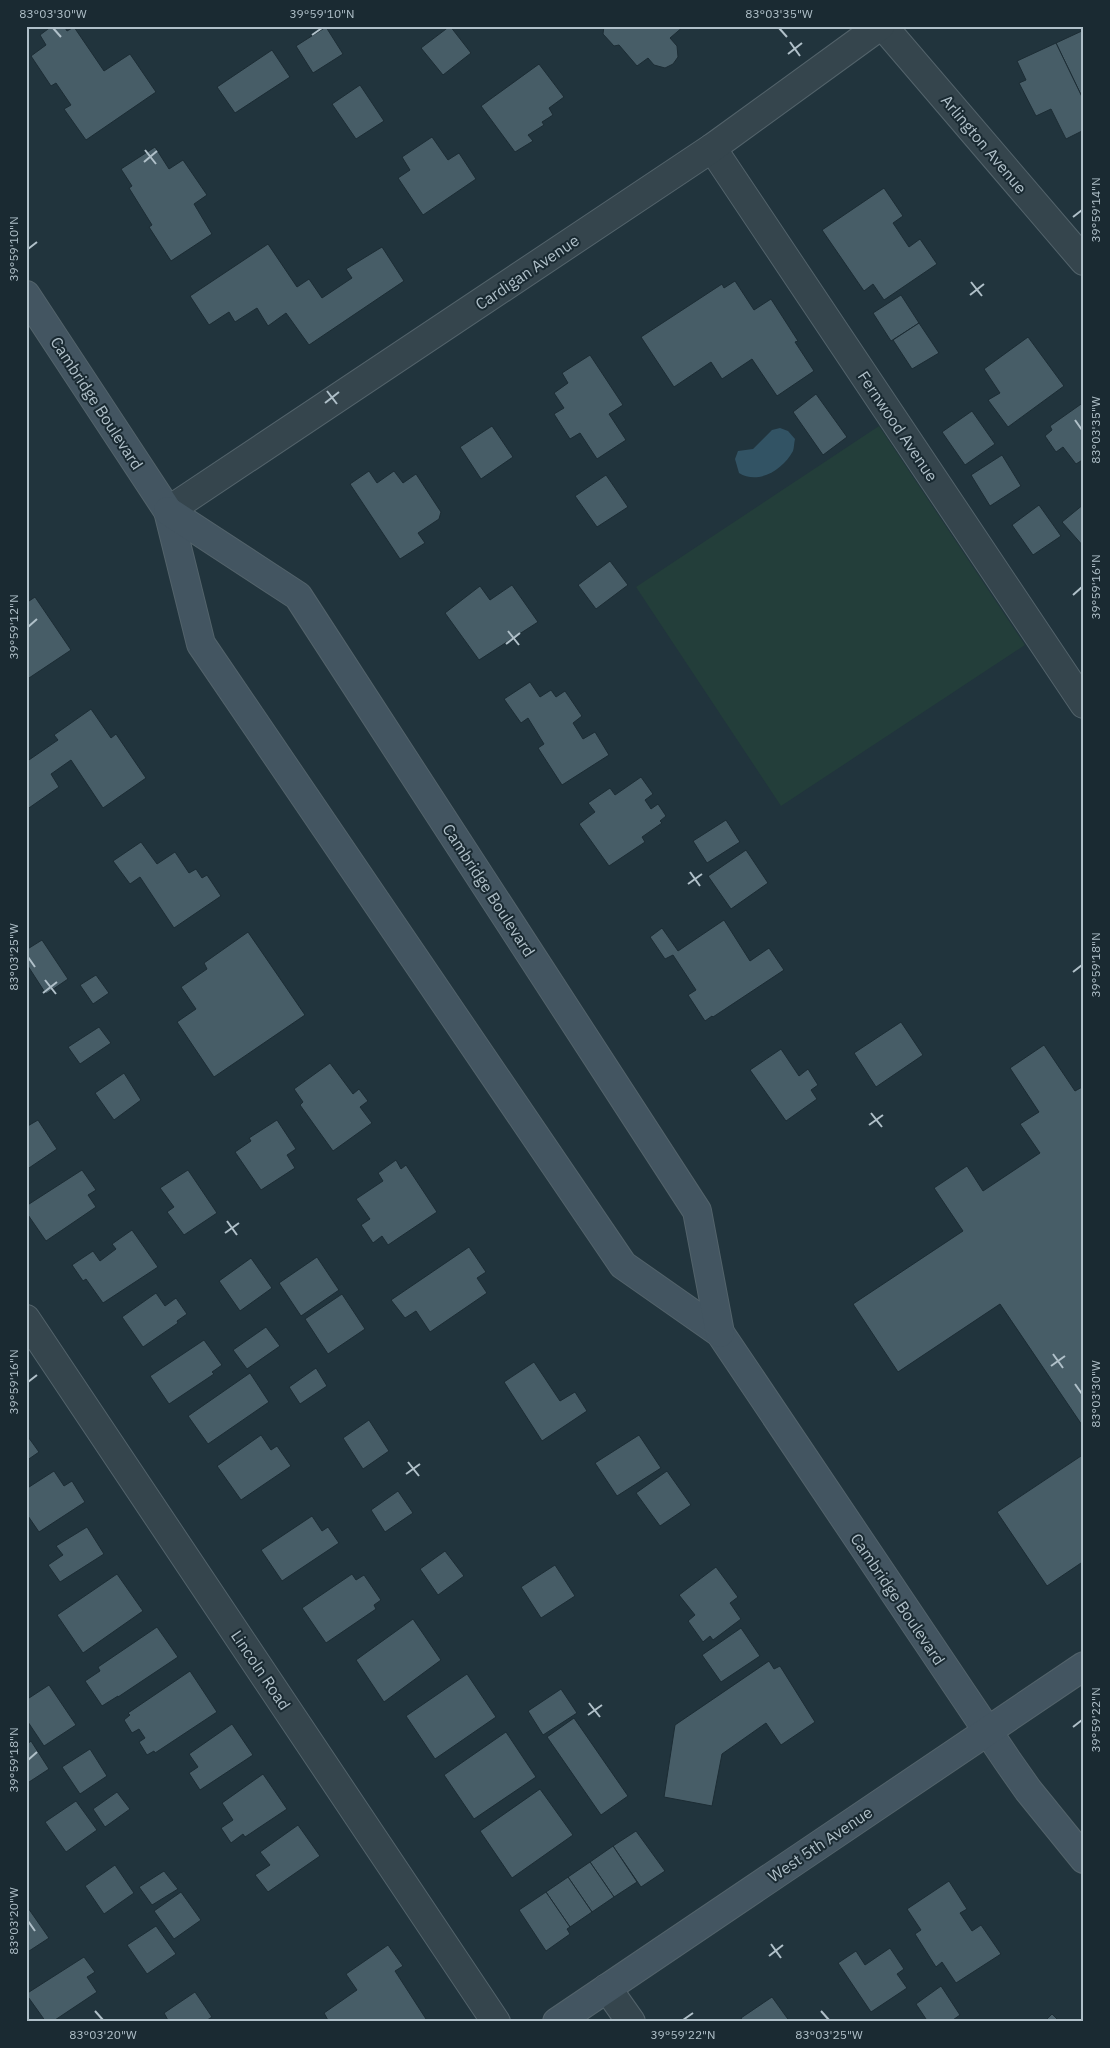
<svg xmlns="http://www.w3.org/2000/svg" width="1110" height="2048" font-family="'IBM Plex Sans',sans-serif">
<rect width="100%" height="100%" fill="#21343d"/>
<path fill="#233e3a" d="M879 426 1025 645 781 806 636 587Z"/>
<path fill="#325364" d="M780 428 788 431 795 439C794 443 794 448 793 451 783 470 758 485 739 473L735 459 738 451 753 449 772 430Z"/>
<g fill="#475d67" stroke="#1c2c34">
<path d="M52 26H64L67 31 74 27 104 71 130 54 156 92 86 140 64 109 71 105 56 83 51 86 31 56 46 45 40 35Z"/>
<path d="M450 26 471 53 443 75 421 48Z"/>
<path d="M604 26H684L670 38 677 46 678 57 673 64 665 68 654 65 648 58 637 66 619 45 614 46 603 34Z"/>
<path d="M326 27 343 54 313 73 296 46Z"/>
<path d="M1084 30V101L1056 43Z"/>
<path d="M1056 43 1084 101V130L1066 139 1051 109 1036 116 1019 83 1026 80 1017 61Z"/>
<path d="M272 50 290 77 235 113 217 87Z"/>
<path d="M539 64 564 97 549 108 553 115 542 122 544 125 528 135 533 141 515 152 481 106Z"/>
<path d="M360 85 384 121 356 139 332 104Z"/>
<path d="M432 137 448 160 459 153 476 179 423 215 398 178 410 170 402 157Z"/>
<path d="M155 147 169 169 183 160 207 195 194 204 212 234 171 261 149 227 152 225 129 188 132 186 121 169Z"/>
<path d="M884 188 903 216 893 223 909 247 920 239 937 264 884 300 873 284 864 291 822 230Z"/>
<path d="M268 244 297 287 309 279 322 298 352 278 346 269 382 247 404 281 309 345 286 313 268 326 257 308 235 322 229 312 209 325 190 296Z"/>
<path d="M735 281 754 310 771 299 798 341 795 342 814 371 777 396 752 359 722 379 711 362 674 387 641 337 722 284 724 288Z"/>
<path d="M901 295 919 323 891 341 873 313Z"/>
<path d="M919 323 939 353 912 369 893 340Z"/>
<path d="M1028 337 1064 386 1008 427 988 400 1000 393 984 369Z"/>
<path d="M590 355 623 405 609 414 626 440 597 459 580 433 570 439 554 414 564 408 554 393 568 383 562 373Z"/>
<path d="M816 394 847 437 823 455 793 412Z"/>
<path d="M1084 402V459L1076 464 1063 447 1056 452 1045 436 1052 430 1050 426Z"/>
<path d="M972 411 995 444 965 465 942 432Z"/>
<path d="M492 426 513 457 481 479 460 447Z"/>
<path d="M1002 455 1021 486 990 506 971 475Z"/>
<path d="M369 471 377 483 394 471 403 483 416 474 441 512 439 519 418 533 425 543 400 559 350 484Z"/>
<path d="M606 475 628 507 597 527 575 496Z"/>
<path d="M1084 504V547L1062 522Z"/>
<path d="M1039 505 1061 536 1033 555 1012 525Z"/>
<path d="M610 561 628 585 596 609 578 585Z"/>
<path d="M512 585 538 622 479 660 445 613 480 586 490 600Z"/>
<path d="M35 597 71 650 26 680V603Z"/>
<path d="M530 682 540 697 551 690 556 697 565 691 582 716 573 723 583 739 595 732 609 755 562 785 538 748 544 744 528 718 521 723 504 699Z"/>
<path d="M91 709 111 738 116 734 146 778 103 808 71 760 51 774 59 787 26 810V762L58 740 54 735Z"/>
<path d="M641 777 653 794 645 800 651 809 658 804 666 816 660 821 662 823 642 837 645 842 609 866 579 824 595 812 588 803 610 788 615 795Z"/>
<path d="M726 820 740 842 707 863 693 841Z"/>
<path d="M141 842 157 864 175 852 189 873 196 869 202 878 207 875 221 896 174 928 140 877 130 884 113 861Z"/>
<path d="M746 850 768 883 731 909 708 876Z"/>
<path d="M724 920 750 961 769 948 784 970 713 1017 712 1016 705 1021 688 995 696 990 673 955 665 959 650 937 662 928 678 951Z"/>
<path d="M248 932 305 1015 214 1077 177 1022 196 1009 181 987 207 969 204 963Z"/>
<path d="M42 940 68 979 46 994 26 963V950Z"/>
<path d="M96 975 109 993 93 1004 80 985Z"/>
<path d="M901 1022 923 1055 876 1087 854 1053Z"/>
<path d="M99 1027 111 1043 80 1064 68 1047Z"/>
<path d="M1044 1045 1075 1091 1084 1086V1299L1082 1300 1084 1303V1428L1000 1304 898 1372 853 1304 963 1231 934 1188 967 1166 983 1191 1040 1153 1020 1124 1039 1112 1010 1068Z"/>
<path d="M781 1049 799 1076 808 1069 818 1085 811 1090 817 1099 786 1121 750 1070Z"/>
<path d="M330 1063 353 1094 359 1089 368 1101 360 1107 372 1123 333 1151 300 1105 303 1102 294 1089Z"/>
<path d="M124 1073 141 1100 114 1120 95 1093Z"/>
<path d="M38 1120 57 1149 26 1170V1127Z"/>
<path d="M277 1120 296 1149 287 1155 295 1168 261 1190 235 1152 251 1141 249 1138Z"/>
<path d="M396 1160 401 1169 406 1165 437 1212 388 1245 382 1236 373 1243 361 1225 370 1219 356 1199 383 1181 378 1173Z"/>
<path d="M82 1170 96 1190 88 1195 96 1207 46 1241 26 1212V1206Z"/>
<path d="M188 1170 217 1213 184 1235 167 1212 174 1207 160 1188Z"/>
<path d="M132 1230 158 1267 103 1303 86 1279 83 1281 72 1265 93 1251 100 1261 116 1249 112 1244Z"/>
<path d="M469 1247 486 1272 477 1278 487 1293 430 1332 416 1311 405 1318 391 1300Z"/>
<path d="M317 1257 339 1290 301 1316 279 1283Z"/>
<path d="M251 1258 272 1288 240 1311 219 1281Z"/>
<path d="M156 1293 165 1306 176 1298 187 1314 177 1321 178 1323 143 1347 122 1317Z"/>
<path d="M342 1294 365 1329 328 1354 305 1319Z"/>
<path d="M266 1327 280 1346 247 1369 233 1350Z"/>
<path d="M204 1340 222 1365 212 1372 214 1374 169 1404 150 1376Z"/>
<path d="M534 1362 560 1401 575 1392 587 1411 542 1441 504 1382Z"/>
<path d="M316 1368 327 1386 300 1404 289 1387Z"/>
<path d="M250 1373 269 1402 208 1444 188 1416Z"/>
<path d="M369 1420 389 1451 363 1469 343 1438Z"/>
<path d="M26 1434 39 1452 26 1461Z"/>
<path d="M261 1435 271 1450 277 1446 291 1466 241 1500 217 1466Z"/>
<path d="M639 1435 661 1468 617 1496 595 1463Z"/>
<path d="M1084 1454V1561L1047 1586 997 1512Z"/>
<path d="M54 1471 64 1486 72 1481 85 1502 39 1532 26 1513V1489Z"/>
<path d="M667 1471 691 1505 660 1526 636 1493Z"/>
<path d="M398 1491 413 1513 385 1532 371 1510Z"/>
<path d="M312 1516 322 1531 328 1527 339 1543 282 1581 261 1550Z"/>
<path d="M87 1527 104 1554 60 1582 48 1565 63 1555 56 1546Z"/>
<path d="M445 1551 464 1576 438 1595 420 1569Z"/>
<path d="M555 1565 575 1596 541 1618 521 1587Z"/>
<path d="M716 1567 738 1597 730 1603 741 1619 713 1640 710 1636 703 1642 688 1621 695 1615 679 1595Z"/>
<path d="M117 1574 143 1611 83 1653 57 1615Z"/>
<path d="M352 1574 356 1580 364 1575 381 1600 374 1605 376 1609 326 1643 302 1608Z"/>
<path d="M413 1619 441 1660 384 1702 356 1660Z"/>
<path d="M157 1627 178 1657 118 1697V1696L102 1706 85 1681 100 1671 98 1667Z"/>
<path d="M741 1628 760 1656 721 1682 702 1655Z"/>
<path d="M769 1661 774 1669 780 1666 815 1722 781 1745 766 1723 722 1754 712 1806 664 1797 675 1725Z"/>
<path d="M190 1671 217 1712 155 1753 154 1751 147 1755 139 1742 145 1738 139 1729 132 1733 124 1720 130 1715 128 1713Z"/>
<path d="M467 1674 496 1717 435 1759 406 1716Z"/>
<path d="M49 1685 76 1725 44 1746 26 1719V1700Z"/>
<path d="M561 1689 577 1713 543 1735 528 1711Z"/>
<path d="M574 1718 628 1796 601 1815 547 1737Z"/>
<path d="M232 1724 253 1755 200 1790 189 1773 198 1767 189 1754Z"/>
<path d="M506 1732 536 1777 474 1819 444 1775Z"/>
<path d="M31 1741 49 1769 26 1784V1745Z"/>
<path d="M90 1749 107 1776 80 1794 62 1767Z"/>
<path d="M263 1774 287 1809 245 1837 243 1834 231 1843 221 1828 233 1820 222 1803Z"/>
<path d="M540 1789 573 1835 512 1878 480 1831Z"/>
<path d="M117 1792 130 1809 105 1827 93 1809Z"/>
<path d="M76 1801 97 1830 66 1852 45 1822Z"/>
<path d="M298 1825 320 1856 268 1892 255 1875 270 1865 260 1852Z"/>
<path d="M636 1831 665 1871 641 1887 613 1846Z"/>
<path d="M613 1846 637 1882 614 1897 590 1862Z"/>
<path d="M590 1862 614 1897 592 1912 568 1877Z"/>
<path d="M115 1865 134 1893 104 1914 85 1886Z"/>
<path d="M164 1871 178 1889 152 1905 139 1887Z"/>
<path d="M568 1877 592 1912 570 1927 546 1892Z"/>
<path d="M949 1881 967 1909 960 1913 972 1931 981 1925 1001 1954 956 1983 942 1962 936 1967 915 1934 921 1930 907 1909Z"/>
<path d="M181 1892 201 1920 174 1939 154 1911Z"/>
<path d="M546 1892 570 1927 567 1929 570 1934 546 1951 519 1910Z"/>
<path d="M26 1905 49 1938 26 1953Z"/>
<path d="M156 1926 176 1954 147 1974 127 1945Z"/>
<path d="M388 1945 403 1966 395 1971 426 2019 421 2022H329L324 2013 357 1990 346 1974Z"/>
<path d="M890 1948 904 1969 897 1974 907 1988 871 2012 838 1963 856 1951 865 1965Z"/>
<path d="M84 1957 95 1972 87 1977 97 1992 52 2022H46L26 1994Z"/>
<path d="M941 1986 960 2015 950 2022H928L916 2004Z"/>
<path d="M195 1992 212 2017 204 2022H169L164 2013Z"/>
<path d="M772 1997 790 2022H744L741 2018Z"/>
<path d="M1052 2014 1060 2022H1044Z"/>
</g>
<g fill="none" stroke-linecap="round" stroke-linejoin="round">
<g stroke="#53636b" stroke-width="30">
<g id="street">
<path d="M883 26 1084 261"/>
<path d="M712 148 1084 704"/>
<path d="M168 511 712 148 880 26"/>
<path d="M26 1319 496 2022"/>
<path d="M607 1988 631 2022"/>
</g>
</g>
<g stroke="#53636b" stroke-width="30">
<g id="secondary">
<path d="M26 295 168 511 201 644 623 1265 720 1333 1007 1760 1028 1790 1084 1859"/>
<path d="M168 511 298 596 697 1211 720 1333"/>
<path d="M557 2022 1084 1666"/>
</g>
</g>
<use href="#street" stroke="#35454d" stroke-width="28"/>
<use href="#secondary" stroke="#435561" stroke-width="28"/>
</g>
<path fill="none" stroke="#b0c0c9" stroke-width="2" d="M53 28 61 37M779 28 787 37M312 35 322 28M790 42 800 56M788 54 802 43M145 150 156 164M144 162 157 151M1073 217 1082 210M28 249 37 242M971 282 982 296M970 295 984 284M327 391 337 404M325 403 339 392M1075 420 1082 430M1073 595 1082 587M28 627 37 619M508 631 519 645M506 644 520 633M690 872 700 886M688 884 702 874M28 957 35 967M1073 972 1082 965M45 980 56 994M43 993 57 982M871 1113 882 1127M869 1125 883 1115M227 1221 237 1235M225 1233 239 1223M1053 1354 1063 1368M1051 1366 1065 1356M28 1382 37 1375M1075 1384 1082 1394M408 1462 419 1476M406 1474 420 1464M589 1703 600 1717M588 1715 602 1705M1073 1727 1082 1720M28 1760 37 1752M28 1921 35 1931M771 1944 781 1958M769 1956 783 1945M95 2011 103 2020M821 2011 829 2020M683 2020 693 2013"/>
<g text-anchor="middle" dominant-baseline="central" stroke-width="4" stroke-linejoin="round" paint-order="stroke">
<g font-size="16" fill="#b0c0c9" stroke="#1a2a32">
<text transform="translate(984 144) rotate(50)">Arlington Avenue</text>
<text transform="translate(527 272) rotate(-34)">Cardigan Avenue</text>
<text transform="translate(97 403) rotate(57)">Cambridge Boulevard</text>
<text transform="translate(898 426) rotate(56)">Fernwood Avenue</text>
<text transform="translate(489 890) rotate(57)">Cambridge Boulevard</text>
<text transform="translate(898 1599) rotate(56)">Cambridge Boulevard</text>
<text transform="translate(261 1670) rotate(56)">Lincoln Road</text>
<text transform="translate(820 1844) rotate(-34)">West 5th Avenue</text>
</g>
</g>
<rect width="1110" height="2048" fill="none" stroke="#1a2a32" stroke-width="55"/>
<rect x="28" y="28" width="1054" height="1992" fill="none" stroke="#b0c0c9" stroke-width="2"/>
<g font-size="12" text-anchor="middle" fill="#b0c0c9">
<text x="53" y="18">83°03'30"W</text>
<text x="322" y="18">39°59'10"N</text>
<text x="779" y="18">83°03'35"W</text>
<text transform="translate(1096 210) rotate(-90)" y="4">39°59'14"N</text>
<text transform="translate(14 249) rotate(-90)" y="4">39°59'10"N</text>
<text transform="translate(1096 430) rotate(-90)" y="4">83°03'35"W</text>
<text transform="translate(1096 587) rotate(-90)" y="4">39°59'16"N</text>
<text transform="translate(14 627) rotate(-90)" y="4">39°59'12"N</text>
<text transform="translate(14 957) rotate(-90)" y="4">83°03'25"W</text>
<text transform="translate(1096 965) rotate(-90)" y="4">39°59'18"N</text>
<text transform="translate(14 1382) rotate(-90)" y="4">39°59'16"N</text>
<text transform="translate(1096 1394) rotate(-90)" y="4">83°03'30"W</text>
<text transform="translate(1096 1720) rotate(-90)" y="4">39°59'22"N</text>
<text transform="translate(14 1760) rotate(-90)" y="4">39°59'18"N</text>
<text transform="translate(14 1921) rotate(-90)" y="4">83°03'20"W</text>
<text x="103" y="2039">83°03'20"W</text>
<text x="683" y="2039">39°59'22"N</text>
<text x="829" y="2039">83°03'25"W</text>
</g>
</svg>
